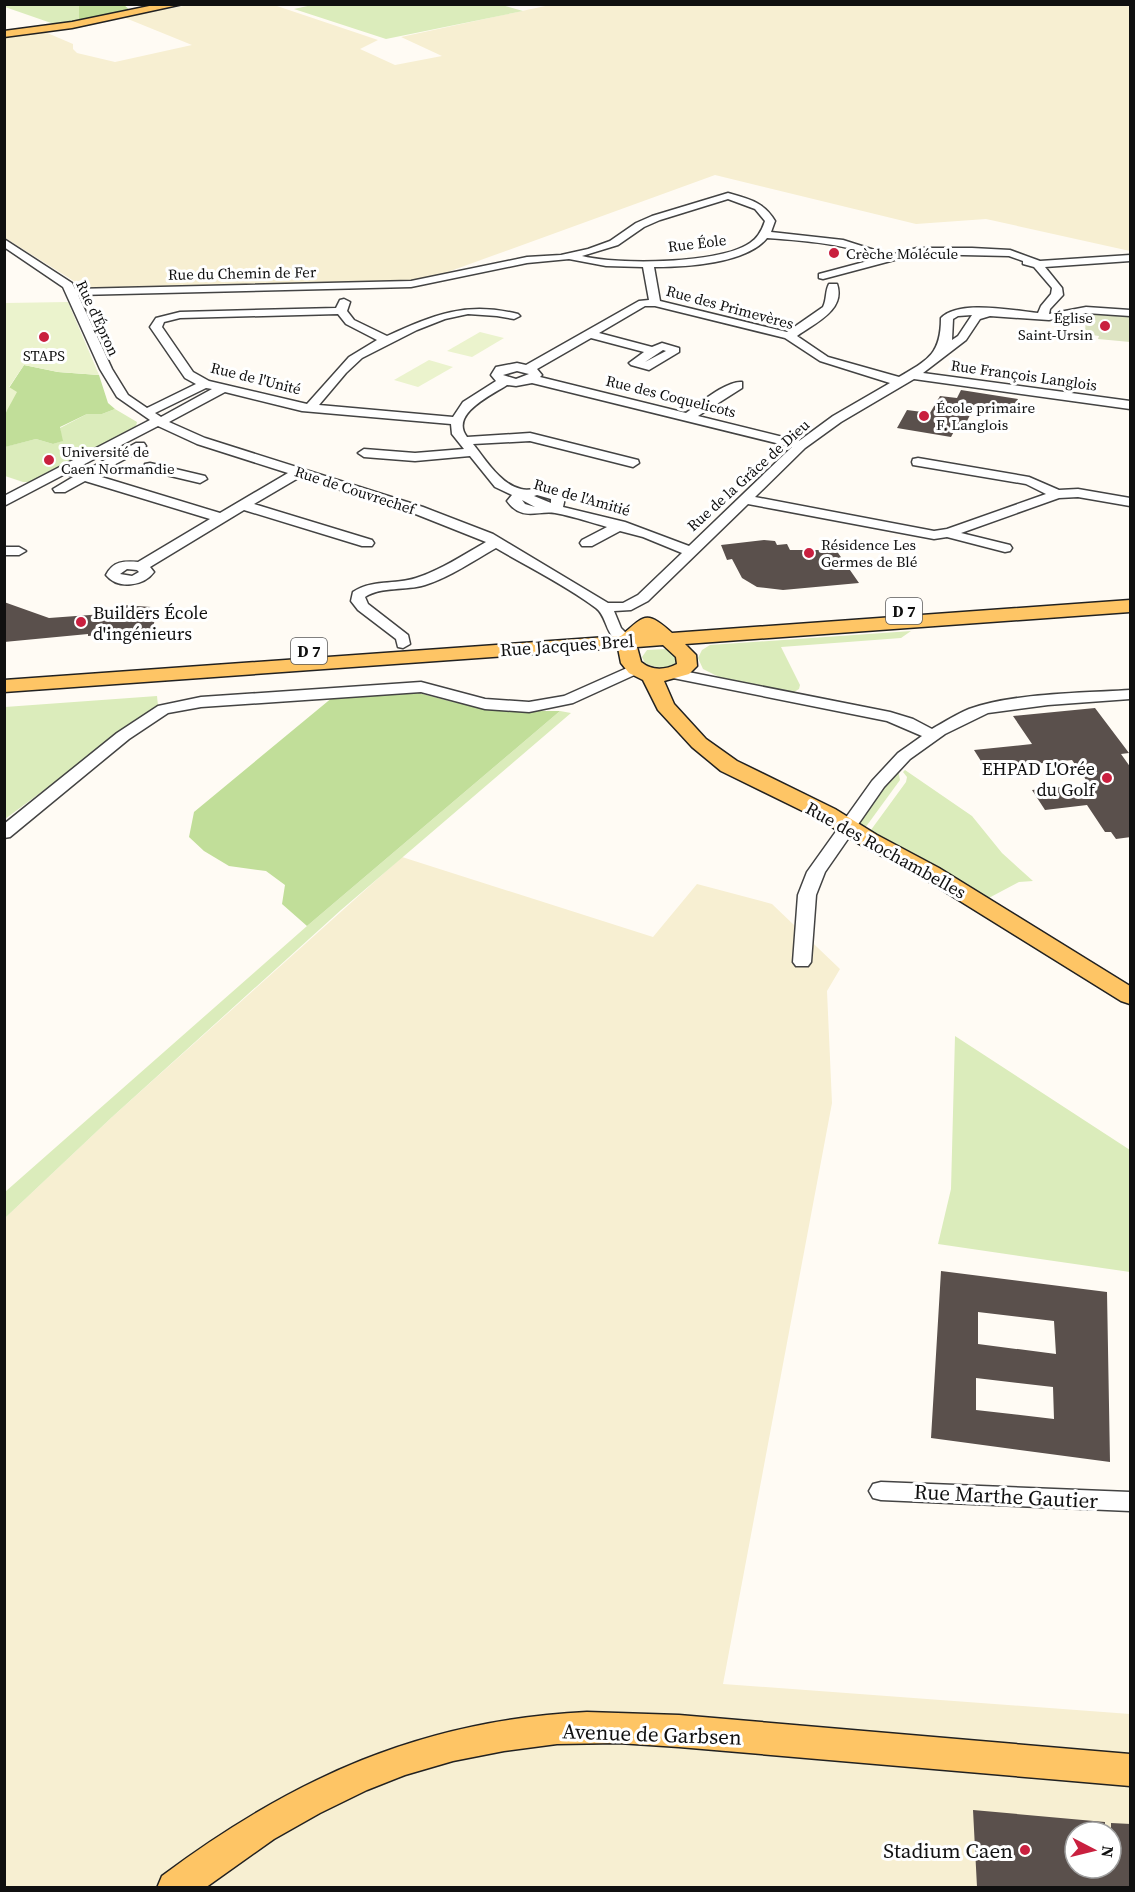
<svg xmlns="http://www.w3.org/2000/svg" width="1135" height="1892" font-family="'Source Serif 4',serif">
<rect width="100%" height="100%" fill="#fffbf4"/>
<g fill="#f7efd2" fill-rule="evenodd">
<path d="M189 5H274L378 40 360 49 395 65 442 56 401 37 550 5H1130V251L986 219 916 224 715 175 434 277 419 280 398 283 85 288 5 238 4 31 57 25 45 32 73 44V49L77 53 115 62 192 45 123 17Z"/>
<path d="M402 857 653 937 697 884 772 904 840 969 827 991 832 1103 723 1684 1130 1714V1887L5 1888V1218L111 1118ZM1075 1832H1111V1868H1075Z"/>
</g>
<g fill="#dbecbb">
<path d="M5 4 79 5V20L54 24 5 7Z"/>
<path d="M312 5 498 4 523 11 386 39 294 9Z"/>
<path d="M115 409 137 422 136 426 33 482H23L5 476 4 447 36 439 53 444 62 441 60 428 87 414H102Z"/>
<path d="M911 631 901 638 781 647 800 685 799 689 794 692 719 677 703 669 698 658 702 650 710 645Z"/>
<path d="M667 649 676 655 678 662C669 670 655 668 645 663L642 657 647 650Z"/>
<path d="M157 696 158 706 5 819V707Z"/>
<path d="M560 711 571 713 341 910 111 1118 5 1218V1192L307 926Z"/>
<path d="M898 769 900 780 865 828 858 824 859 822Z"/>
<path d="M905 770 972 816 1002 853 1033 881 1019 882 985 900 868 834 906 782 907 777 903 772Z"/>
<path d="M955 1036 1130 1150V1272L938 1244 951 1189Z"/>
</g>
<g fill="#c1de99">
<path d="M79 5H124L131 11 79 20Z"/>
<path d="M24 365 58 372 99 375 108 403 115 409 102 414H87L60 427 63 441 53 444 36 439 5 447V414L6 413 9 388Z"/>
<path d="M415 692 453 702 504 711H560L307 926 282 904 285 885 266 871 229 866 204 851 189 837 194 812 333 697Z"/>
</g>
<path fill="#dde4c2" d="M1098 313 1130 316V342L1098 339 1099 336 1085 334 1086 314Z"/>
<g fill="#ebf3cd">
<path d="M68 302 99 375 58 372 24 365 9 387 17 392 5 414V303Z"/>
<path d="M480 332 504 338 472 357 447 351Z"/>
<path d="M429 360 453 367 418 387 394 380Z"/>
</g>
<g fill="#5a504c" fill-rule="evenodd">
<path d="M961 390 1018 399 1011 413 974 407 965 425 958 424 951 437 897 428 907 410 930 413 940 396 957 398Z"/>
<path d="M764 540 775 541 777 545 787 544 790 550H836L859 583 783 590 757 587 742 578 732 559 727 560 721 545Z"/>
<path d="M4 602 49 618 117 613 123 605 151 607 153 613 157 614 151 632 122 638 118 634 88 636V634L4 642Z"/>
<path d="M1095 708 1129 753 1121 754 1131 768V837L1116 839 1111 832H1105L1087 805 1045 810 1032 790 1089 784 1072 760 986 769 974 750 1032 744 1013 716Z"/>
<path d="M941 1271 1107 1292 1110 1462 931 1438ZM978 1312 1054 1321 1056 1354 978 1344ZM976 1378 1053 1387 1054 1419 976 1410Z"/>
<path d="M973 1810 1105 1822V1832H1075V1868H1111V1823L1131 1824V1887H977Z"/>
</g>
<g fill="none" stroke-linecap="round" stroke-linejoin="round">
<g stroke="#434343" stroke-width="3">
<g id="minor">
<path d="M728 193C749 199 764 202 775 221L771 232 843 240 890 255 917 248H972L1010 250 1040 261 1130 255V261L1045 267 1062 288 1063 295 1050 309 1049 314 1086 307 1130 310V316L1086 313 1049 320 990 316 980 319 966 340 923 373 1130 401V409L914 379 841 422 805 448 755 497 934 531 947 529 1046 494 1026 484 913 465 912 462 913 459 918 458 1029 477 1059 490 1078 489 1130 498V506L1078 497 1059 498 961 533 1010 545 1012 548 1010 551 1005 552 947 537 934 539 748 504 648 601 631 610 614 611 621 628 634 641 627 645C604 640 609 618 596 608 567 586 528 567 496 548 473 561 450 577 425 585 406 591 382 586 365 597L368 604 408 635 410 644 403 648 398 647 396 639 358 610 351 601 353 592C372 579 395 585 416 578 441 570 463 555 486 542L413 513 300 477 254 504 372 540 374 543 372 546H362L244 510 150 567 154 572C144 586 118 590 106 575 113 561 124 561 138 562L210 519 85 481 65 492H55L53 489 73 477 65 474 4 506V496L150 420 117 397 100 369 63 287 4 247V239L72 283 75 289 411 281 527 257 561 255 588 249 610 241 636 223 652 216ZM728 199 755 209 765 221C762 230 758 238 750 243 720 264 617 265 582 256L618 245 644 227 660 220ZM767 238C805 241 843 243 879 258L819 274V278L823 279 917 254 1009 256 1023 261V264L1034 267 1052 288 1051 294 1041 306 1038 313C1014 311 959 299 941 318 941 354 928 360 899 377L828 357 797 336C815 323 846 310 837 284H829C825 291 827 299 823 307L787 332 660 301 654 267C685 267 746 264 767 238ZM569 259 606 266 643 267 649 300 639 301 526 365 517 363 496 367 491 375 496 381 463 402 453 417 319 405 346 373 362 358 417 330 445 319 468 314 497 316 514 319 520 316 518 314C465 301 434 315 387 336L354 320 347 311 350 302 344 299 340 300 336 308 180 312 156 318 150 327 185 378 196 384 147 408 128 395 112 369 78 295 411 287 527 263ZM645 306H655L785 338 820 361 890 383 833 416 799 441 698 416 742 388V382C727 380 699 404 686 413L540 377 542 375 537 369 591 338 644 352 629 363 631 365 649 370 679 352V348L662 343 652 347 599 333ZM338 314 346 324 377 340 349 357 307 404 209 381 193 372 162 327 164 322 180 318ZM972 315 958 336 952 340 953 319 958 316ZM663 350 666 351 645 362ZM517 371 529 374 516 379 503 375ZM532 383 792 447 689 546 625 522 563 507 565 498C549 479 535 493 521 489 500 484 486 460 473 444L530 441 633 467 639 463 638 460 530 433 467 437C449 414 492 395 507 385L516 386ZM206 388 212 389 161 417 155 413ZM225 392 302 411 451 424 452 434 464 449 415 453 364 449 358 453 364 457 415 461 470 456 495 487 512 495 507 501C522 522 538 510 555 513 572 516 590 522 607 527L582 540 580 543 582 546H592L620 531 643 537 682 553 638 595 623 603H608L493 534 423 507 205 438 169 422ZM158 426 197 444 288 473 220 513 95 475 144 449 146 446 144 443H136L83 472 75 469ZM537 495 551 499V503L534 496ZM522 500 535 507 525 504ZM127 569 137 570 139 572 132 576 120 574Z"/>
<path d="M150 463 205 476 207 479 200 483 145 470 144 467 145 464Z"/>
<path d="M4 547H19L26 551 19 555H4Z"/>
<path d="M636 664 644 669 641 672 573 703 529 712 485 709 421 692 201 707 168 713 129 739 10 837 4 838V824L117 733 158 706 201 697 421 682 485 699 529 702 564 696Z"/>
<path d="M673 669 890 712 913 719 932 729C944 722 957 714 969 709 1013 693 1083 693 1130 690V699L1048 705 988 713 945 734 910 759 884 787 825 872 816 895 811 962 808 966H796L793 962 798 895 807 872 872 781 898 753 922 736 887 721 668 677 665 674Z"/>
<path d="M881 1482 1130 1492V1511L881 1500 873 1498 869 1491 873 1484Z"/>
</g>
</g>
<g stroke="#212121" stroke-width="3">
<g id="major">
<path d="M159 4H183L72 28 4 37V31L72 22Z"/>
<path d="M1130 600V612L685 644 696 655 697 666 689 674 664 681 674 704 706 739 737 761 835 809 877 835 939 868 1130 986V1004L1121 1001 923 878 861 845 819 819 721 771 692 747 658 710 643 680 629 673 621 663 618 648 4 692V680L621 636C645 615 646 610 672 633ZM663 645 676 657 677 664C665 670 652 671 641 662L637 647Z"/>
<path d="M587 1712 679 1715 1130 1754V1786L679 1747 618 1743 557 1744 504 1751 453 1761 405 1775 367 1790 320 1813 274 1839 205 1888H157L162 1876C293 1778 422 1720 587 1712Z"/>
</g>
</g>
<use href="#minor" fill="#fff" fill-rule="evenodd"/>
<use href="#major" fill="#fec565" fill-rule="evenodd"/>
</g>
<g fill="#c9203f" stroke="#fff" stroke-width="2">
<circle cx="834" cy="253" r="6"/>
<circle cx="1105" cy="326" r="6"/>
<circle cx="44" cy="337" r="6"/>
<circle cx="924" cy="416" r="6"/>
<circle cx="49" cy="460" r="6"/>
<circle cx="809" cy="553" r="6"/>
<circle cx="81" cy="622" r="6"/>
<circle cx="1107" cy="778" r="6"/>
<circle cx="1025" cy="1850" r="6"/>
</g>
<g text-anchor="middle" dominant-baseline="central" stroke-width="6" stroke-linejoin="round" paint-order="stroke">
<g font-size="15" fill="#101010" stroke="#fff">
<text transform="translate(697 243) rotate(-7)">Rue Éole</text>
<text transform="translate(242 273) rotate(-1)">Rue du Chemin de Fer</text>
<text transform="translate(730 307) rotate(15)">Rue des Primevères</text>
<text transform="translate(98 318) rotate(65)">Rue d'Épron</text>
<text transform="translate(1024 375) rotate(8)">Rue François Langlois</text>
<text transform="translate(256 378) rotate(14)">Rue de l'Unité</text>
<text transform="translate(671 396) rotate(14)">Rue des Coquelicots</text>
<text transform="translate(748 475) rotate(-42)">Rue de la Grâce de Dieu</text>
<text transform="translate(355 490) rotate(18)">Rue de Couvrechef</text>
<text transform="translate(582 497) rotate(16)">Rue de l'Amitié</text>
</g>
<g font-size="15" fill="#101010" stroke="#fff" text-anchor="start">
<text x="846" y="253">Crèche Molécule</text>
<text x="1093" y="317" text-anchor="end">Église<tspan x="1093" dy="17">Saint-Ursin</tspan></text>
<text x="44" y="355" text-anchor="middle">STAPS</text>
<text x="936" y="407">École primaire<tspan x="936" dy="17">F. Langlois</tspan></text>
<text x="61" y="451">Université de<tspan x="61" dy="17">Caen Normandie</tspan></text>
<text x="821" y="544">Résidence Les<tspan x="821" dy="17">Germes de Blé</tspan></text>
</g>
<g fill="#fff" stroke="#585858" stroke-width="1.5">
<rect x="886" y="598" width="36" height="26" rx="4.5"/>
<rect x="291" y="638" width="36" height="26" rx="4.5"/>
</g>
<g font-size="16" font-weight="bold" fill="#101010">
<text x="904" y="611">D 7</text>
<text x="309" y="651">D 7</text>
</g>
<g font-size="18" fill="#101010" stroke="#fff" text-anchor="start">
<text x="93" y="612">Builders École<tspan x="93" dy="21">d'ingénieurs</tspan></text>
<text x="1095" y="768" text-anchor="end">EHPAD L'Orée<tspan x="1095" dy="21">du Golf</tspan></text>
</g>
<g font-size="18" fill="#101010" stroke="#fff">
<text transform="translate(567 645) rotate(-4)">Rue Jacques Brel</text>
<text transform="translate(886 850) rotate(29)">Rue des Rochambelles</text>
</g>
<g font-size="21" fill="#101010" stroke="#fff">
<text transform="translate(1006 1496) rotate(3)">Rue Marthe Gautier</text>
<text transform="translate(652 1734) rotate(2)">Avenue de Garbsen</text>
</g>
<g font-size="21" fill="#101010" stroke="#fff" text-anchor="end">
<text x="1013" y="1850">Stadium Caen</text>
</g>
</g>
<rect width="1135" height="1892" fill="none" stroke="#101010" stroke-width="12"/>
<g transform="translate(1093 1850) rotate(97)"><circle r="28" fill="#ffffff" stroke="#9f9f9f" stroke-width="1.5"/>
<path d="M0-4.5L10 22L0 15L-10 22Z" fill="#c9203f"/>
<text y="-9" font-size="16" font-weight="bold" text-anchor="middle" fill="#101010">N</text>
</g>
</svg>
